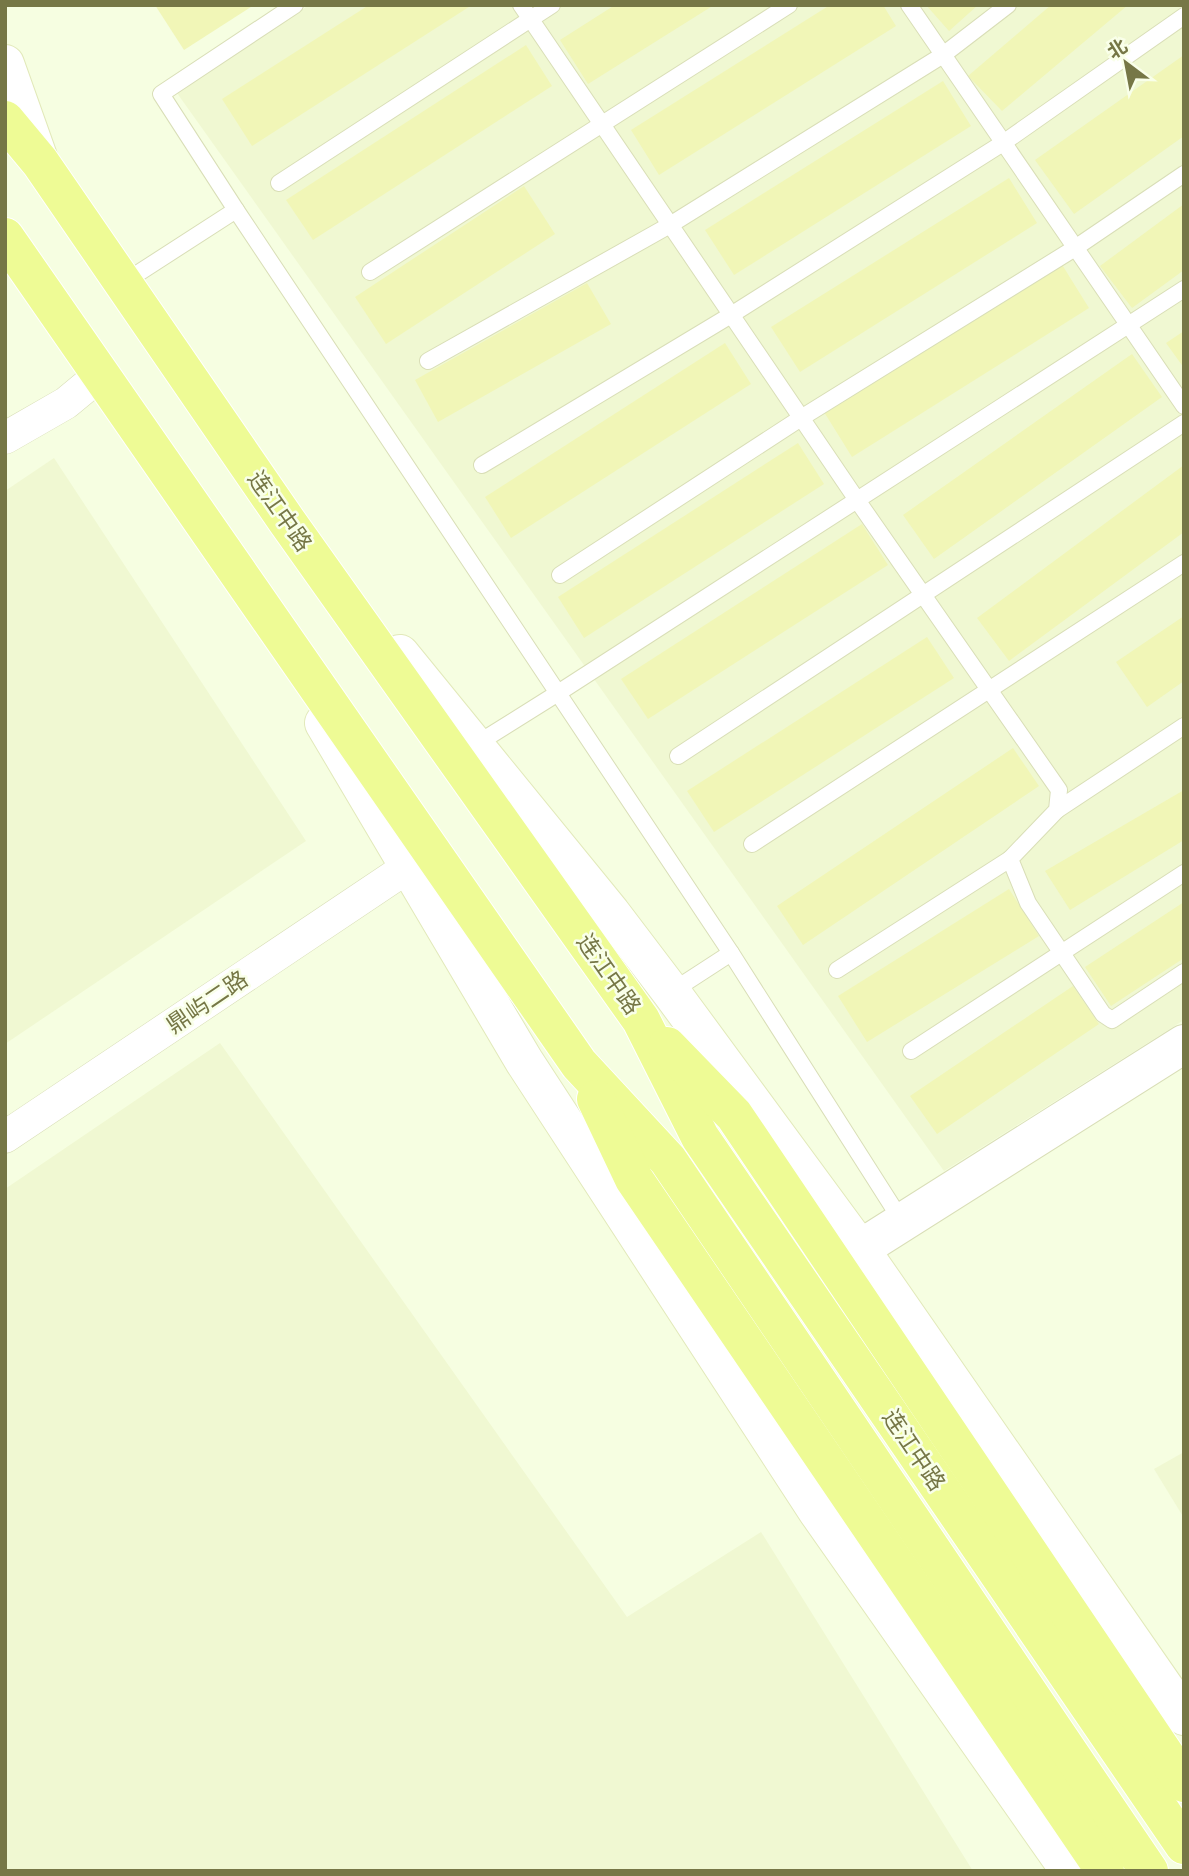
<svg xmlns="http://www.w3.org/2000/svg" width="1189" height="1876" font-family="'Fira Sans','Noto Sans SC',sans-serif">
<rect width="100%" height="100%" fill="#f6fee1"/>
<g fill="#f0f8d2">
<path d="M309 5H1184V1020L944 1171 177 93Z"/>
<path d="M54 458 306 841 5 1044V491Z"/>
<path d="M220 1043 627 1617 761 1532 973 1871H5V1189Z"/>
<path d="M1184 1452V1518L1154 1469Z"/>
</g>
<g fill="#f1f6b7">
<path d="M155 5H254L184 50Z"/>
<path d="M369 5H472L252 146 222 99Z"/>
<path d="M615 5H714L588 84 560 40Z"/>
<path d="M830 5H883L896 26 659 175 631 130Z"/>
<path d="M926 5H978L949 31Z"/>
<path d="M1051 5H1128L1002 111 968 76Z"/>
<path d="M526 45 552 86 313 240 286 200Z"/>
<path d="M1184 55V136L1074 214 1035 160Z"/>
<path d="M943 81 971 126 734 275 705 230Z"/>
<path d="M1009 178 1037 223 800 372 771 327Z"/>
<path d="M524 186 555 234 386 344 355 297Z"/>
<path d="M1184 204V270L1132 308 1100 266Z"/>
<path d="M1061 263 1089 308 852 457 824 412Z"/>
<path d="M587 283 611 324 438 422 415 380Z"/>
<path d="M1184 331V368L1166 343Z"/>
<path d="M725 343 751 384 511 538 485 497Z"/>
<path d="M1132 354 1162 397 934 559 903 515Z"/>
<path d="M798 443 824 484 584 638 558 597Z"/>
<path d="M1184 465V532L1009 661 977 618Z"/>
<path d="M862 524 888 565 648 719 621 679Z"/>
<path d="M1184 616V681L1147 707 1116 662Z"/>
<path d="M927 637 954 678 714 832 687 791Z"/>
<path d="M1013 748 1039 786 803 945 777 906Z"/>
<path d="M1184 790V840L1070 910 1045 871Z"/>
<path d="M1009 889 1039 936 867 1042 838 996Z"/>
<path d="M1184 902V958L1111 1006 1085 967Z"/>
<path d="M1073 986 1099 1024 937 1134 910 1096Z"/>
</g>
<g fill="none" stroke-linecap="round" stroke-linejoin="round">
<g stroke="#d9deb7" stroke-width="18">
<g id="service">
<path d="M295 5 161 94 236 210 731 953 903 1223"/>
<path d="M521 5 857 500 1059 790 1057 810 1010 859 1028 903 1103 1014 1112 1020 1184 972"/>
<path d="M909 5 1184 406"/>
<path d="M279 183 552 5"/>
<path d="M370 272 789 5"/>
<path d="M123 283 236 210"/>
<path d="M428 361 670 225 943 55 1008 5"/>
<path d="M482 465 731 315 1003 143 1184 16"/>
<path d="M560 575 801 418 1075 248 1184 174"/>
<path d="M475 745 558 693 1184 289"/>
<path d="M678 756 1184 423"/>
<path d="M1057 810 1184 726"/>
<path d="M752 844 1184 563"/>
<path d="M837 970 1010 859"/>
<path d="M671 992 731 953"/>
<path d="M911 1051 1184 873"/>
</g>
</g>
<g stroke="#d9deb7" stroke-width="33">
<g id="minor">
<path d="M5 438 66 403 101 374"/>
<path d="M5 1137 408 867"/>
</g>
</g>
<g stroke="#d9deb7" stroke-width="40">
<path id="tertiary" d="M860 1249 1184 1044"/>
</g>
<g stroke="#e2e9ba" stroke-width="40">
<g id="secondary">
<path d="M5 64 38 157"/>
<path d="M400 654 611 913 671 992 860 1249 1184 1716"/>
<path d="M324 723 524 1061 818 1512 1070 1871"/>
</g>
</g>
<g stroke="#fff" stroke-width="40">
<g id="trunk">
<path d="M5 120 40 162 286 520 641 1020 700 1137 1184 1845"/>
<path d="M5 237 579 1064 668 1160 1149 1871"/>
<path d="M667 1046 734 1115 1184 1783"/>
<path d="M596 1099 634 1179 1105 1871"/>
</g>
</g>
<use href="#service" stroke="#fff" stroke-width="16"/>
<use href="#minor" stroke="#fff" stroke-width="32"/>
<use href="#tertiary" stroke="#fff" stroke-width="38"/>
<use href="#secondary" stroke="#fff" stroke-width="38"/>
<use href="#trunk" stroke="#eefb95" stroke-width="38"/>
</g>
<g text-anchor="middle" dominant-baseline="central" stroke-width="5" stroke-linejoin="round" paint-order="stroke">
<g font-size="23" fill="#767746" stroke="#f9ffe9">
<text transform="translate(280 511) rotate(55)">连江中路</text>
<text transform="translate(609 974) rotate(55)">连江中路</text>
<text transform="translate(207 1002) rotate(-34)">鼎屿二路</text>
<text transform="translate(914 1450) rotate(56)">连江中路</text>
</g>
</g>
<rect width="1189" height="1876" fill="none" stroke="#767746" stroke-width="14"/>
<g transform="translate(1126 63) rotate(328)" stroke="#f9ffe9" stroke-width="5" paint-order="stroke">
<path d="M0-5L12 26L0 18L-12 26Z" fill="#767746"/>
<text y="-10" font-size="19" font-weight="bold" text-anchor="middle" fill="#767746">北</text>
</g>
</svg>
